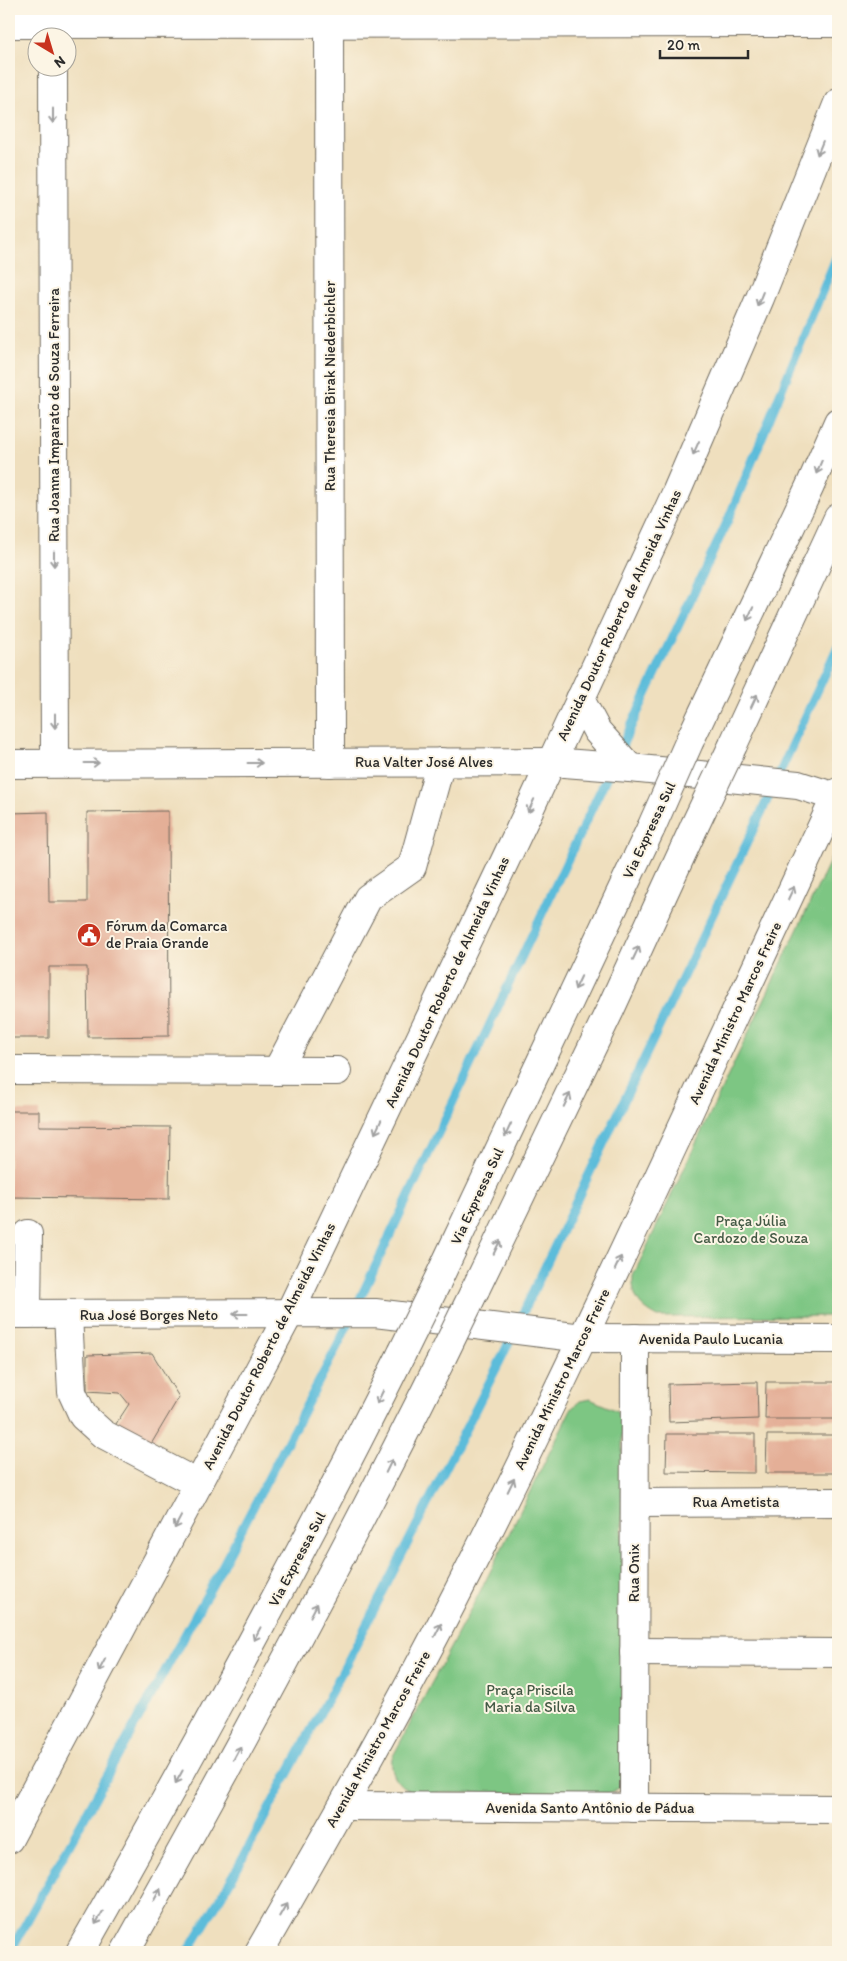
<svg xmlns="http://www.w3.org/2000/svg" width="847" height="1961" font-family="Itim,sans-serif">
<rect width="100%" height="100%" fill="#fcf5e5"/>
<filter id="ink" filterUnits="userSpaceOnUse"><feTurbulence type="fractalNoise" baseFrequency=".02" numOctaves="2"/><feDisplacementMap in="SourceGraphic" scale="10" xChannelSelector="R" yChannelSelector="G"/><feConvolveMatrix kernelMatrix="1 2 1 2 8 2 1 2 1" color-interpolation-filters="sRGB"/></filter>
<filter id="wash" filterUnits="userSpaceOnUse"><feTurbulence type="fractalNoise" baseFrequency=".0096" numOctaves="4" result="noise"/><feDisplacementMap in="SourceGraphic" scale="20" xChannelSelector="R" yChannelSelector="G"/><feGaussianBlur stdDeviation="1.12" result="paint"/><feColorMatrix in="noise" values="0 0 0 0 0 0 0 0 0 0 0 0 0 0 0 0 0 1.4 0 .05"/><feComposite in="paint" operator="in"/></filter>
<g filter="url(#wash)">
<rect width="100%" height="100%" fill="#efdfbe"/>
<g fill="#7dc683" stroke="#547857">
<path d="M838 844V1316L658 1317C639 1307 632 1297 633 1276Z"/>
<path d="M590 1399 615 1410 622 1415 623 1780 619 1788 609 1793H413C398 1786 390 1775 392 1758L486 1580 571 1409 580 1401Z"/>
</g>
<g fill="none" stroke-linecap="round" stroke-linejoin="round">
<g stroke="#5cbcda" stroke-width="9">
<path d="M619 752 728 520 838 253"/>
<path d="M10 1952 215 1580 340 1341 610 770"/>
<path d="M188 1952 235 1873 352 1653 502 1357 763 809 838 646"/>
</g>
</g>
<g id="blocks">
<g fill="#e4af97">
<path d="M168 811 169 1036 88 1037 87 967H49V1038H9V813L48 812 49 902H87V812Z"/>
<path d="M9 1111H39V1126L170 1127 169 1199 9 1197Z"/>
<path d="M152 1353 179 1397 147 1451 112 1430 129 1404 120 1393 87 1391V1355Z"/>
<path d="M757 1382 758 1419 669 1422 668 1384Z"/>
<path d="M766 1382H838V1419H765Z"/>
<path d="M667 1434H755V1473L666 1472Z"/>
<path d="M767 1435H838V1473H766Z"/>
</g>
</g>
</g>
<g filter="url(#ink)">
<use href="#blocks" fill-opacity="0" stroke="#706a5e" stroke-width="1"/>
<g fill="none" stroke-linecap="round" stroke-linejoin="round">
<g stroke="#706a5e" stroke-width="30">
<g id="minor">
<path d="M329 9 330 763"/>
<path d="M9 24 838 23"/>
<path d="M53 68 55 763"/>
<path d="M9 1070 337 1071"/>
<path d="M277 1071 368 898 412 867 441 762"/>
<path d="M27 1314 28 1234"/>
<path d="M68 1315 72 1392 83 1416 103 1434 198 1484"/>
<path d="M583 1338 838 1339"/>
<path d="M635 1503 838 1502"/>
<path d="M634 1652 838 1653"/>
<path d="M343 1806 838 1809"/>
<path d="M634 1808 635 1338"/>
</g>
</g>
<g stroke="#706a5e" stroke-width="30">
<g id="major">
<path d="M580 699 597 731 630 768"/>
<path d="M9 764 551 762 630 768 798 785 836 797"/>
<path d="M9 1314 375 1313 583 1338"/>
<path d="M9 1839 289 1314 531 806 676 493 760 298 838 103"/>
<path d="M259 1952C335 1820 410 1688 478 1552 604 1301 719 1045 838 792"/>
</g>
</g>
<g stroke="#706a5e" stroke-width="30">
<g id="highway">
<path d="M690 740 810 486 838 422"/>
<path d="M733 745 838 518"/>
<path d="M436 1284 651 828"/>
<path d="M475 1290 610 1010 695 825"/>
<path d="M80 1952C192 1755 301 1556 402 1353"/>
<path d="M125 1952C234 1758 340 1564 439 1364"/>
</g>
</g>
<use href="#minor" stroke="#fff" stroke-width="28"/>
<use href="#major" stroke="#fff" stroke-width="28"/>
<use href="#highway" stroke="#fff" stroke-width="28"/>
<g stroke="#706a5e" stroke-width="30" stroke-linecap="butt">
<g id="highway-bridge">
<path d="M695 825 733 745"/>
<path d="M651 828 690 740"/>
<path d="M402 1353 436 1284"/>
<path d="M439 1364 475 1290"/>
</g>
</g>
<use href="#highway-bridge" stroke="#fff" stroke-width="28"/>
</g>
<defs><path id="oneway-shaft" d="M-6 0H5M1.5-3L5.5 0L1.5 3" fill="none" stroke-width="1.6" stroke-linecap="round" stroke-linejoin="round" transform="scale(1.25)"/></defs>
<g stroke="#a0a0a0">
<use href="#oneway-shaft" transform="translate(53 116) rotate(90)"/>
<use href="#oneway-shaft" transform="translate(820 148) rotate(112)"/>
<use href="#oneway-shaft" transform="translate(760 299) rotate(112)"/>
<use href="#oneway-shaft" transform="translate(696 448) rotate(114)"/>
<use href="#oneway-shaft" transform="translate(819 467) rotate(113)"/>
<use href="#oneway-shaft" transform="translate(54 559) rotate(90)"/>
<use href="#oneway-shaft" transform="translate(750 614) rotate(115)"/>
<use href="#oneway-shaft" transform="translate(754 701) rotate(-65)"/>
<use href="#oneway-shaft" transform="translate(55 721) rotate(90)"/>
<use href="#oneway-shaft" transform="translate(92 763)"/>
<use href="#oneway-shaft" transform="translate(255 763)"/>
<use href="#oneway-shaft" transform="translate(531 806) rotate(115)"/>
<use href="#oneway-shaft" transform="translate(791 893) rotate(-65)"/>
<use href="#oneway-shaft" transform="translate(636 953) rotate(-65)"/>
<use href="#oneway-shaft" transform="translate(578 983) rotate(115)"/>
<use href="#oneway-shaft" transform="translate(567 1100) rotate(-64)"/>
<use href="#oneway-shaft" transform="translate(378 1127) rotate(115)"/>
<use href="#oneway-shaft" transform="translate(508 1130) rotate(115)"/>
<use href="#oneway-shaft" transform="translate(497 1247) rotate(-64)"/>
<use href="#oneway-shaft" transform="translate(618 1263) rotate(-65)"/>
<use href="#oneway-shaft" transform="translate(240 1314) rotate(180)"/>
<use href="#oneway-shaft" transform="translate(380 1397) rotate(116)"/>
<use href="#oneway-shaft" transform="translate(389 1466) rotate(-64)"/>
<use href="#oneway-shaft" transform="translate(511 1485) rotate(-64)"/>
<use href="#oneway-shaft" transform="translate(178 1522) rotate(118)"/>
<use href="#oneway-shaft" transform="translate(314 1610) rotate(-62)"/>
<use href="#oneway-shaft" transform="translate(438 1630) rotate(-63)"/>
<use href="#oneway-shaft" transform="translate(257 1634) rotate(118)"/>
<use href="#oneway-shaft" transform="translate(102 1665) rotate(118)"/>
<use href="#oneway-shaft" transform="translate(237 1753) rotate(-62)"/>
<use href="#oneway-shaft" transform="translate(179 1777) rotate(119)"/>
<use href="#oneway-shaft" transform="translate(157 1895) rotate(-61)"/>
<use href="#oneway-shaft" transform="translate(283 1910) rotate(-60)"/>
<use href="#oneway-shaft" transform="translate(99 1918) rotate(120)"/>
</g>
</g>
<defs>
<g id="civic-disc" transform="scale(1.25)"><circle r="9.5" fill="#c8321e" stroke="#fcf5e5"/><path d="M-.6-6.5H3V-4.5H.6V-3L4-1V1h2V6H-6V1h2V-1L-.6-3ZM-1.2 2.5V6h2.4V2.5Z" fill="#fff"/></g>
</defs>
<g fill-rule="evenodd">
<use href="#civic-disc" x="89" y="935"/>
</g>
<g text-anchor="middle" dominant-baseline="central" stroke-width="4" stroke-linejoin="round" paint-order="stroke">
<g font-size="15" fill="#2b2b2b" stroke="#fcf5e5">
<text transform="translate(330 386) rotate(-90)">Rua Theresia Birak Niederbichler</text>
<text transform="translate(54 415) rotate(-90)">Rua Joanna Imparato de Souza Ferreira</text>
<text transform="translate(619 615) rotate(-65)">Avenida Doutor Roberto de Almeida Vinhas</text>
<text x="424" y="762">Rua Valter José Alves</text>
<text transform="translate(649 830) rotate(-65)">Via Expressa Sul</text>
<text transform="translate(447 982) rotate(-65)">Avenida Doutor Roberto de Almeida Vinhas</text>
<text transform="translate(735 1013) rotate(-65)">Avenida Ministro Marcos Freire</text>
<text transform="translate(477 1196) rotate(-65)">Via Expressa Sul</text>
<text x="149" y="1315">Rua José Borges Neto</text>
<text x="711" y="1339">Avenida Paulo Lucania</text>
<text transform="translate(269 1346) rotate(-63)">Avenida Doutor Roberto de Almeida Vinhas</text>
<text transform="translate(562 1379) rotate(-64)">Avenida Ministro Marcos Freire</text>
<text x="736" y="1502">Rua Ametista</text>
<text transform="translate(297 1559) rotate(-62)">Via Expressa Sul</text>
<text transform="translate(634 1573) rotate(-90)">Rua Onix</text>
<text transform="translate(378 1739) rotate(-61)">Avenida Ministro Marcos Freire</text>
<text x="590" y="1808">Avenida Santo Antônio de Pádua</text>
</g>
<g font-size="15" fill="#2b2b2b" stroke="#fcf5e5" text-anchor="start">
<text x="106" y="926">Fórum da Comarca<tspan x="106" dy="17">de Praia Grande</tspan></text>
</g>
<g font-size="15" fill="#445a45" stroke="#fcf5e5">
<text x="751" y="1221">Praça Júlia<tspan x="751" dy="17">Cardozo de Souza</tspan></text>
<text x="530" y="1690">Praça Priscila<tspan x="530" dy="17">Maria da Silva</tspan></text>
</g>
</g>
<rect width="847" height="1961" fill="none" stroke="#fcf5e5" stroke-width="30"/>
<g transform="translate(52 52) rotate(142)"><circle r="24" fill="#fcf5e5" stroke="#a8a49b"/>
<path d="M0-4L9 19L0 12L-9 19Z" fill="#c8321e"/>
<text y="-8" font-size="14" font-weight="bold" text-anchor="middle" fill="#2b2b2b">N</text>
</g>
<path d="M660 50v8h88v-8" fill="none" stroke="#2b2b2b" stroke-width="2.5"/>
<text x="667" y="50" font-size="15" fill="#2b2b2b" stroke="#fcf5e5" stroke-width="4" paint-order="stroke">20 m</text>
</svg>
